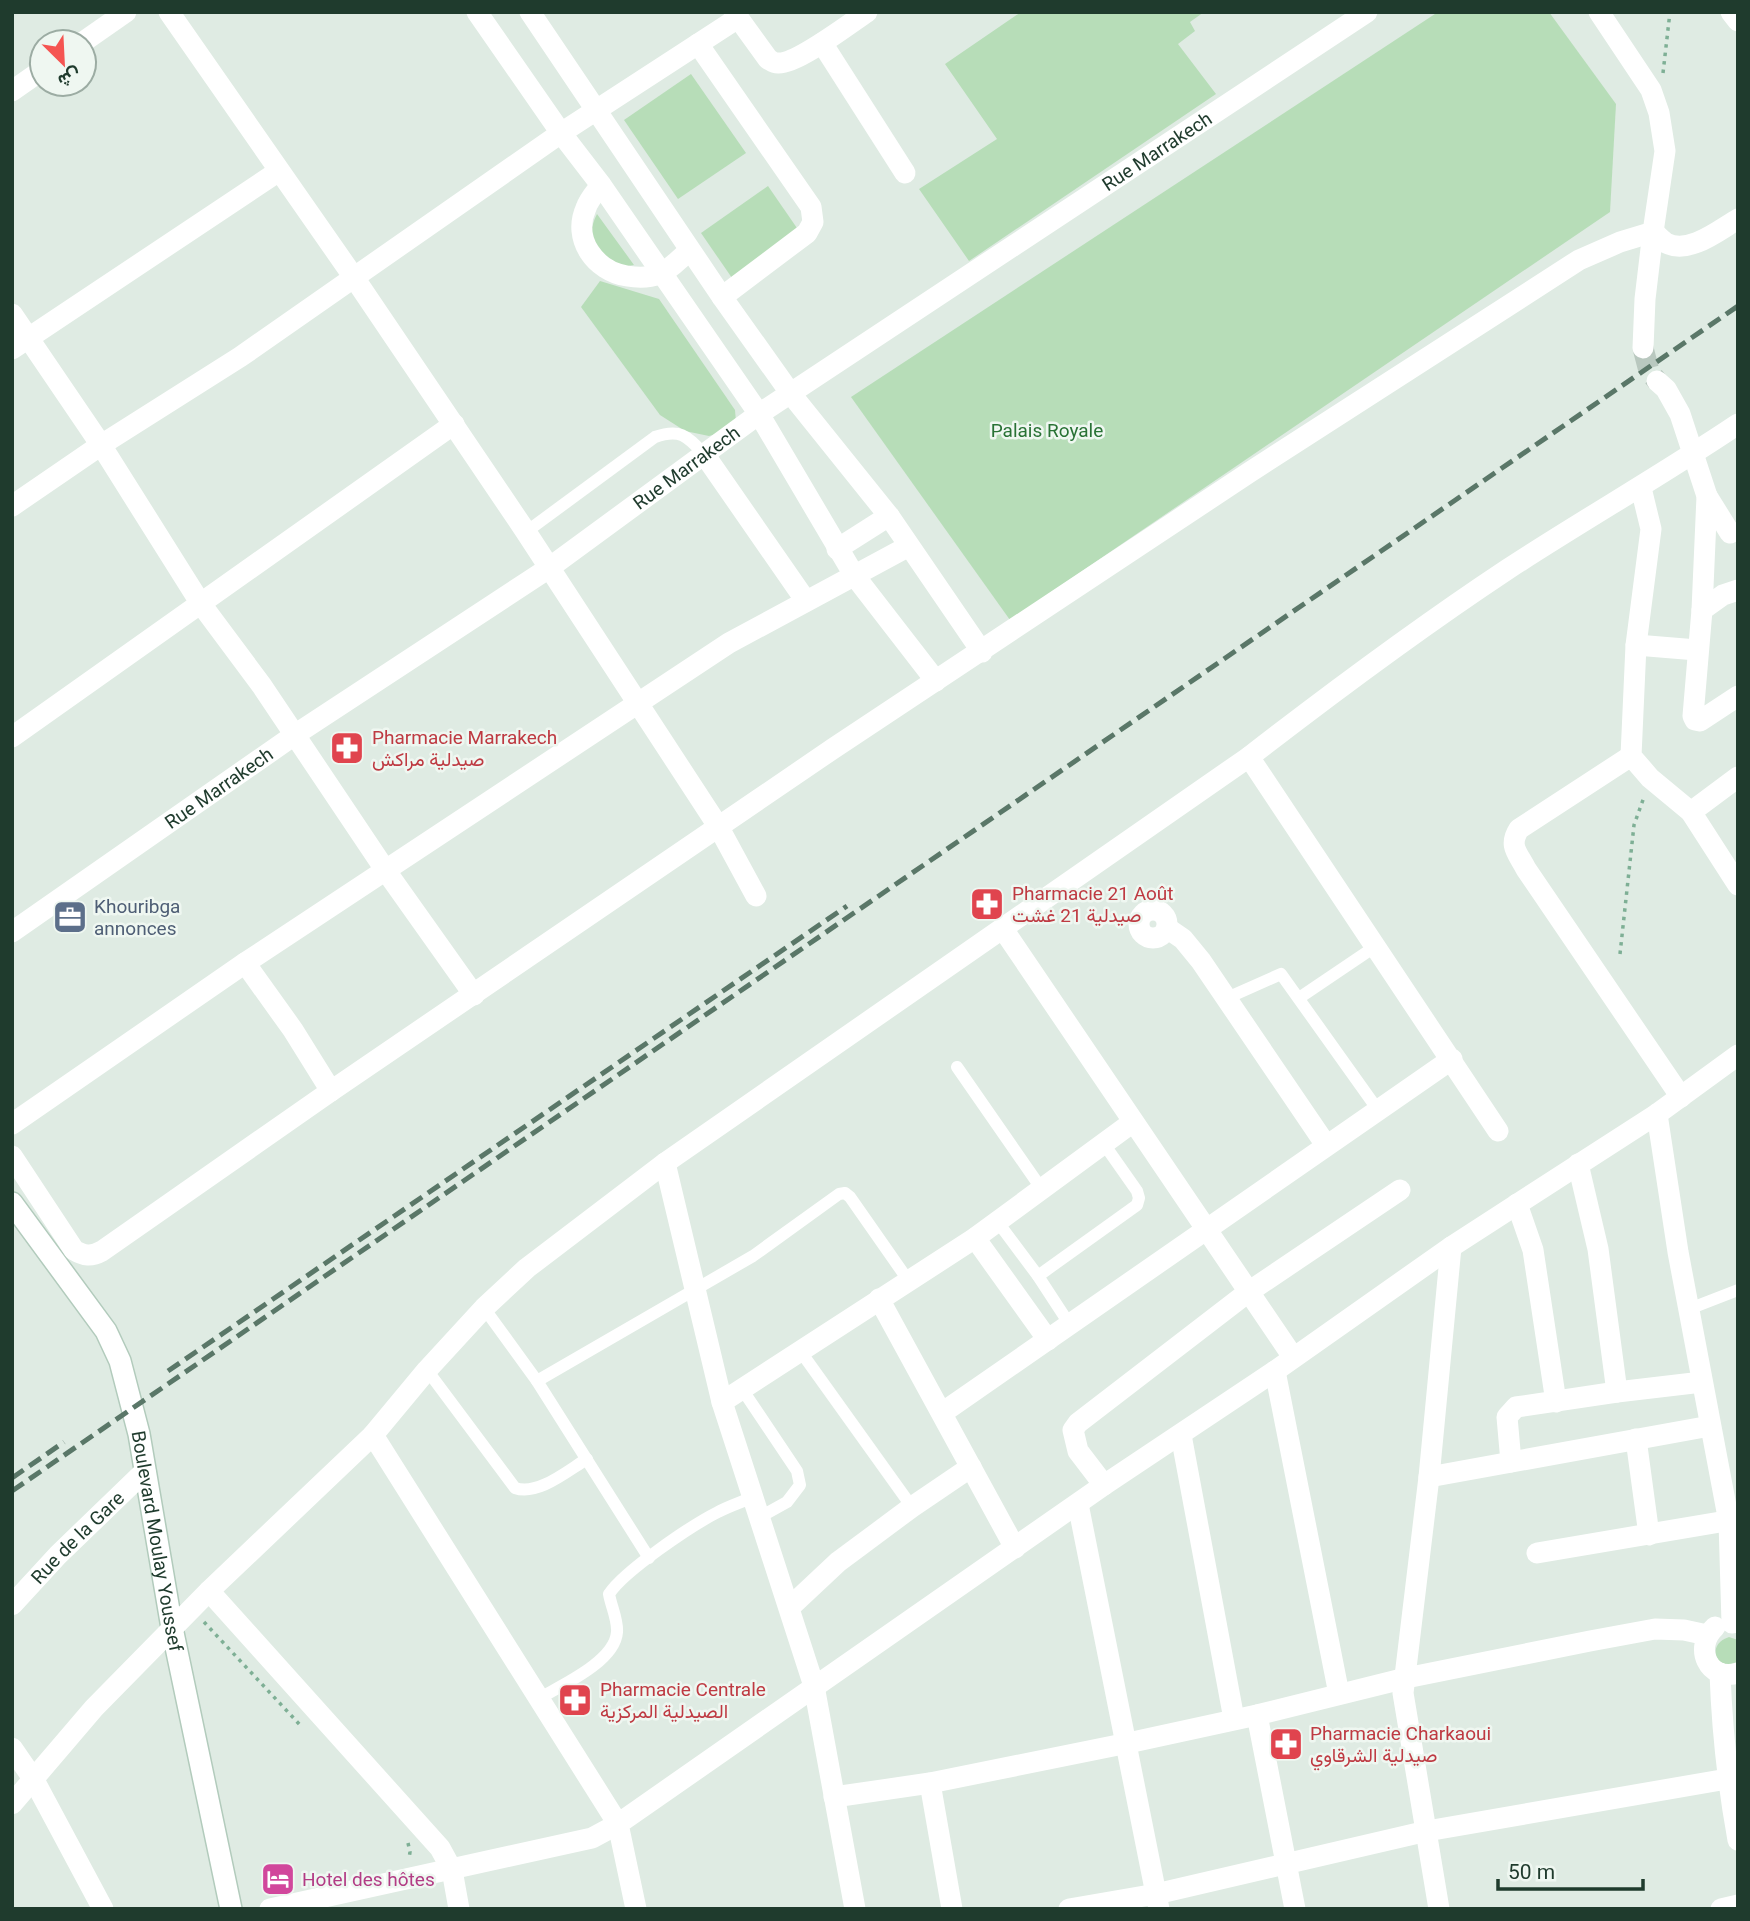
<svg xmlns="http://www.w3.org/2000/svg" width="1750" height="1921" font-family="Roboto,Vazirmatn,sans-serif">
<rect width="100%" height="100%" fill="#dfebe3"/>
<g fill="#b7ddb8">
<path d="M1021 12H1204L1190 22 1195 31 1178 44 1216 94 969 261 919 189 997 139 945 64Z"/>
<path d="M1438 12H1549L1616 104 1610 212 1010 620 851 397Z"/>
<path d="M691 74 746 153 678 199 624 120Z"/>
<path d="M768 186 799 231 732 278 701 233Z"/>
<path d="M597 214 634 265 621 267 610 265C597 246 585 237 597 214Z"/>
<path d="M600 281 659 299 735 410 736 422 728 431 709 436 685 431 660 415 581 307Z"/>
<path d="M1729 1637 1738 1640V1661C1718 1674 1704 1645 1729 1637Z"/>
</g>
<path fill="#b4c5bb" stroke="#b1c4b8" stroke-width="2" d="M77 907 79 917 67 927 60 917Z"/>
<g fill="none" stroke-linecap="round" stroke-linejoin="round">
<path stroke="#b9c8bf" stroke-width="21" stroke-dasharray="21 10" stroke-linecap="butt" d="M1643 348 1649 371 1657 381"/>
<g stroke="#b2cbbc" stroke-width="24">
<g id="secondary">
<path id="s3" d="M12 1203 106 1331 120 1361 139 1434 172 1628 231 1909"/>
</g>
</g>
<g stroke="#7eaf95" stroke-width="3.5" stroke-dasharray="3.5 5" stroke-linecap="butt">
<path d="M1663 73 1670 12"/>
<path d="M1620 954 1634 825 1644 797"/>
<path d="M204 1622 301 1726"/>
<path d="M408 1843 410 1852 409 1859"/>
</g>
<g stroke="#fff" stroke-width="12">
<path d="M526 532 655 437C680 428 687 436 704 454"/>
<path d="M1227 998 1281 974 1378 1110"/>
<path d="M1299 998 1376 946"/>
<path d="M957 1067 1041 1188"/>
<path d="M997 1221 1038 1276 1070 1325"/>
<path d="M1038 1276 1137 1205 1139 1198 1137 1191 1104 1144"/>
<path d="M484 1308 537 1381 649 1558"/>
<path d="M1689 1309 1738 1290"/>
<path d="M801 1352 912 1507"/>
<path d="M427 1370 515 1488C538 1496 567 1471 587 1459"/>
<path d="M537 1381 753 1256 839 1194 845 1193 850 1197 908 1280"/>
<path d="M742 1389 797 1471 800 1485 787 1502 760 1517"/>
<path d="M538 1699C560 1686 615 1662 617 1632 618 1620 611 1606 609 1594 624 1571 692 1525 718 1512 729 1506 742 1502 753 1497"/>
</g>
<g stroke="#fff" stroke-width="21">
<path d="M169 12 355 279 526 532 718 826 756 896"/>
<path d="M477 12 561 133 601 185 759 414 854 575 936 681"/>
<path d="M530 12 722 297 791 394 889 516 982 652"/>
<path d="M734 12 768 59C772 61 773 63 778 63 797 64 849 24 867 12"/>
<path d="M1731 12 1738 21"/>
<path d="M822 43 905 173"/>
<path d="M698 44 811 207 813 222 807 233 722 297"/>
<path d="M601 185C596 192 589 199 586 208 572 239 595 271 627 276 638 278 649 278 659 274 670 270 680 258 689 251"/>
<path d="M1653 232C1657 235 1662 240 1666 243 1689 255 1719 230 1738 219"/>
<path d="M12 314 101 445 201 604 262 686 386 871 474 995"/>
<path d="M1643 348 1645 299 1653 232"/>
<path d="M12 349 279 171"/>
<path d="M1657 381 1666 389 1680 414 1707 496 1702 610 1693 716 1695 720 1700 721 1738 696"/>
<path d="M704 454 806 601"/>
<path d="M1641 488 1651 529 1636 645 1631 756 1650 778 1691 812 1738 885"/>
<path d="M1707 496 1730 533"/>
<path d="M12 506 101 445 240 357 561 133 738 18"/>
<path d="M837 549 889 516"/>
<path d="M1702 610 1723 595 1738 590"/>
<path d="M1636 645 1697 650"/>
<path d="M12 737 454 424"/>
<path d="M1631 756 1519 829C1508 846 1518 853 1526 869L1681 1097"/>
<path d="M1249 757 1498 1131"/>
<path d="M1691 812 1738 777"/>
<circle cx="1153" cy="924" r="14"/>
<path d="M1167 928 1183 939 1201 961 1326 1145"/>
<path d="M1003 929 1293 1357"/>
<path d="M245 963 293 1030 331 1091"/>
<path d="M1657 1114 1678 1252 1729 1522 1732 1623"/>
<path d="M12 1124 245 963 729 643 909 546"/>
<path d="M12 1156 74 1250C84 1256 91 1257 102 1251L331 1091 834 748 1250 472 1579 260 1620 242 1653 232 1665 151 1659 113 1651 90 1599 12"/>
<path d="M665 1163 722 1402 814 1686 855 1909"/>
<path d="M1578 1164 1598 1249 1617 1392"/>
<path d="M1517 1204 1533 1250 1556 1402"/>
<path d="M975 1238 1048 1340"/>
<path d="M879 1299 1015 1548"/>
<path d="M1275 1371 1339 1694"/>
<path d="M722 1402 975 1238 1133 1122"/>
<path d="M942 1413 1452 1059"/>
<path d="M1181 1435 1234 1719"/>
<path d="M1636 1439 1649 1535"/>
<path d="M1511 1462 1507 1417 1516 1407 1617 1392 1702 1382"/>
<path d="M1429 1477 1710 1426"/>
<path d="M1104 1485 1078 1451 1073 1430 1078 1423 1247 1293 1400 1190"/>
<path d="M1078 1504 1159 1909"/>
<path d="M1537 1553 1738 1519"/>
<path d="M209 1591 440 1848 452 1870 459 1909"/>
<path id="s1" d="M12 1605 58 1555 145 1471"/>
<path d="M790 1607 838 1562 912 1507 971 1467"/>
<path d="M1715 1627C1693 1647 1708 1682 1738 1673"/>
<path d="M1720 1673C1722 1730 1728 1785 1738 1840"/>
<path d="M1257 1715 1295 1909"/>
<path d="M12 1748 34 1780 103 1909"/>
<path d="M930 1783 952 1909"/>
<path d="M834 1797 930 1783 1128 1743 1257 1715 1406 1678 1590 1641 1655 1629 1684 1630 1707 1635"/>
<path d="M12 1804 94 1708 209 1591 373 1435 427 1370 484 1308 527 1268 665 1163 1249 757C1333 692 1419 628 1508 569 1583 520 1662 475 1738 424"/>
<path d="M270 1909 592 1838 618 1824 373 1435"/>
<path d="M636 1909 618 1824 1104 1485 1275 1371 1451 1247 1657 1114 1738 1055"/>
<path d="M1069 1909 1156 1894 1427 1831 1727 1779"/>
<path d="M1439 1909 1403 1693 1429 1477 1451 1247"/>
<path d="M1721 1909 1738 1905"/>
</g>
<g stroke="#fff" stroke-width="21">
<path d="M83 42 126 12"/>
<path d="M12 91 42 70"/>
<path id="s2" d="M12 932 293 736 549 568 759 414 1367 12"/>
</g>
<use href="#secondary" stroke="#fff" stroke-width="21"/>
<g stroke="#5a7768" stroke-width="5" stroke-dasharray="14 7" stroke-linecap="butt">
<path d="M168 1371 847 906"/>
<path d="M12 1478 64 1442"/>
<path d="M12 1491 1738 306"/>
</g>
</g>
<defs>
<g id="pharmacy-square" transform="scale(1.75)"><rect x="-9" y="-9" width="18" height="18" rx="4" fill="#e0444e" stroke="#eff7f1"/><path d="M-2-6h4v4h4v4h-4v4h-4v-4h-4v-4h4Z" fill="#fff"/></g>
<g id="office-square" transform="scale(1.75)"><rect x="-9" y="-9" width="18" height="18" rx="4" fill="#5c6f8a" stroke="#eff7f1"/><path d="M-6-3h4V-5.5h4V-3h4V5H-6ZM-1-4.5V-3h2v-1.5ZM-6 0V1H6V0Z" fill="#fff"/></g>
<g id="hotel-square" transform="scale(1.75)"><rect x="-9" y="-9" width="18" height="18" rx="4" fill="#d1479c" stroke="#eff7f1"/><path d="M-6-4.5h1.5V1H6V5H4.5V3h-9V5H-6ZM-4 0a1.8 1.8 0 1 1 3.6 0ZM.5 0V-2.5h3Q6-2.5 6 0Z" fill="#fff"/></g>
</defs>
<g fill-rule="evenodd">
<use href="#pharmacy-square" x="347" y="748"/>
<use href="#pharmacy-square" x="987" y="904"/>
<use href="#office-square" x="70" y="917"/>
<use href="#pharmacy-square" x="575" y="1700"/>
<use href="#pharmacy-square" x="1286" y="1744"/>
<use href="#hotel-square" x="278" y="1879"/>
</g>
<g text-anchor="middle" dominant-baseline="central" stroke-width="5" stroke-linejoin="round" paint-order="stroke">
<g font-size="19" fill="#1f3b2d" stroke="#eff7f1">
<text stroke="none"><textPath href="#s2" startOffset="1386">Rue Marrakech</textPath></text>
<text stroke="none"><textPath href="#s2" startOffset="819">Rue Marrakech</textPath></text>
<text stroke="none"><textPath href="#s2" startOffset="252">Rue Marrakech</textPath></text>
<text stroke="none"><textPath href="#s1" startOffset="94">Rue de la Gare</textPath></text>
<text stroke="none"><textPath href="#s3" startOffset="376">Boulevard Moulay Youssef</textPath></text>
</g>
<g font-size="19" fill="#297235" stroke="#eff7f1">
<text x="1047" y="430">Palais Royale</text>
</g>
<g font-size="19" fill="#be3a42" stroke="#eff7f1" text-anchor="start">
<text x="372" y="737">Pharmacie Marrakech<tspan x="372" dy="22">صيدلية مراكش</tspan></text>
<text x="1012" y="893">Pharmacie 21 Août<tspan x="1012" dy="22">صيدلية 21 غشت</tspan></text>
<text x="600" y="1689">Pharmacie Centrale<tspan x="600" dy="22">الصيدلية المركزية</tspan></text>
<text x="1310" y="1733">Pharmacie Charkaoui<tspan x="1310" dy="22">صيدلية الشرقاوي</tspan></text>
</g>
<g font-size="19" fill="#4e5e75" stroke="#eff7f1" text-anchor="start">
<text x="94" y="906">Khouribga<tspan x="94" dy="22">annonces</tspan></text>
</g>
<g font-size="19" fill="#b23c85" stroke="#eff7f1" text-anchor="start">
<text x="302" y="1879">Hotel des hôtes</text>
</g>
</g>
<rect width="1750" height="1921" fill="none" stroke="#1f3b2d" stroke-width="28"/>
<g transform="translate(63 63) rotate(156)"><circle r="33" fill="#eff7f1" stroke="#9caca3" stroke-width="2"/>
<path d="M0-5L12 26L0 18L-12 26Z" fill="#f55552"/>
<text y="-10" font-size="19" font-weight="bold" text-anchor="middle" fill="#1f3b2d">ش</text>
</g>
<path d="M1498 1879v10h145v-10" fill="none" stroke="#1f3b2d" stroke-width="3.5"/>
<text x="1508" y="1879" font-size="21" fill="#1f3b2d" stroke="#eff7f1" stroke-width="5" paint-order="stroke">50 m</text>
</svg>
